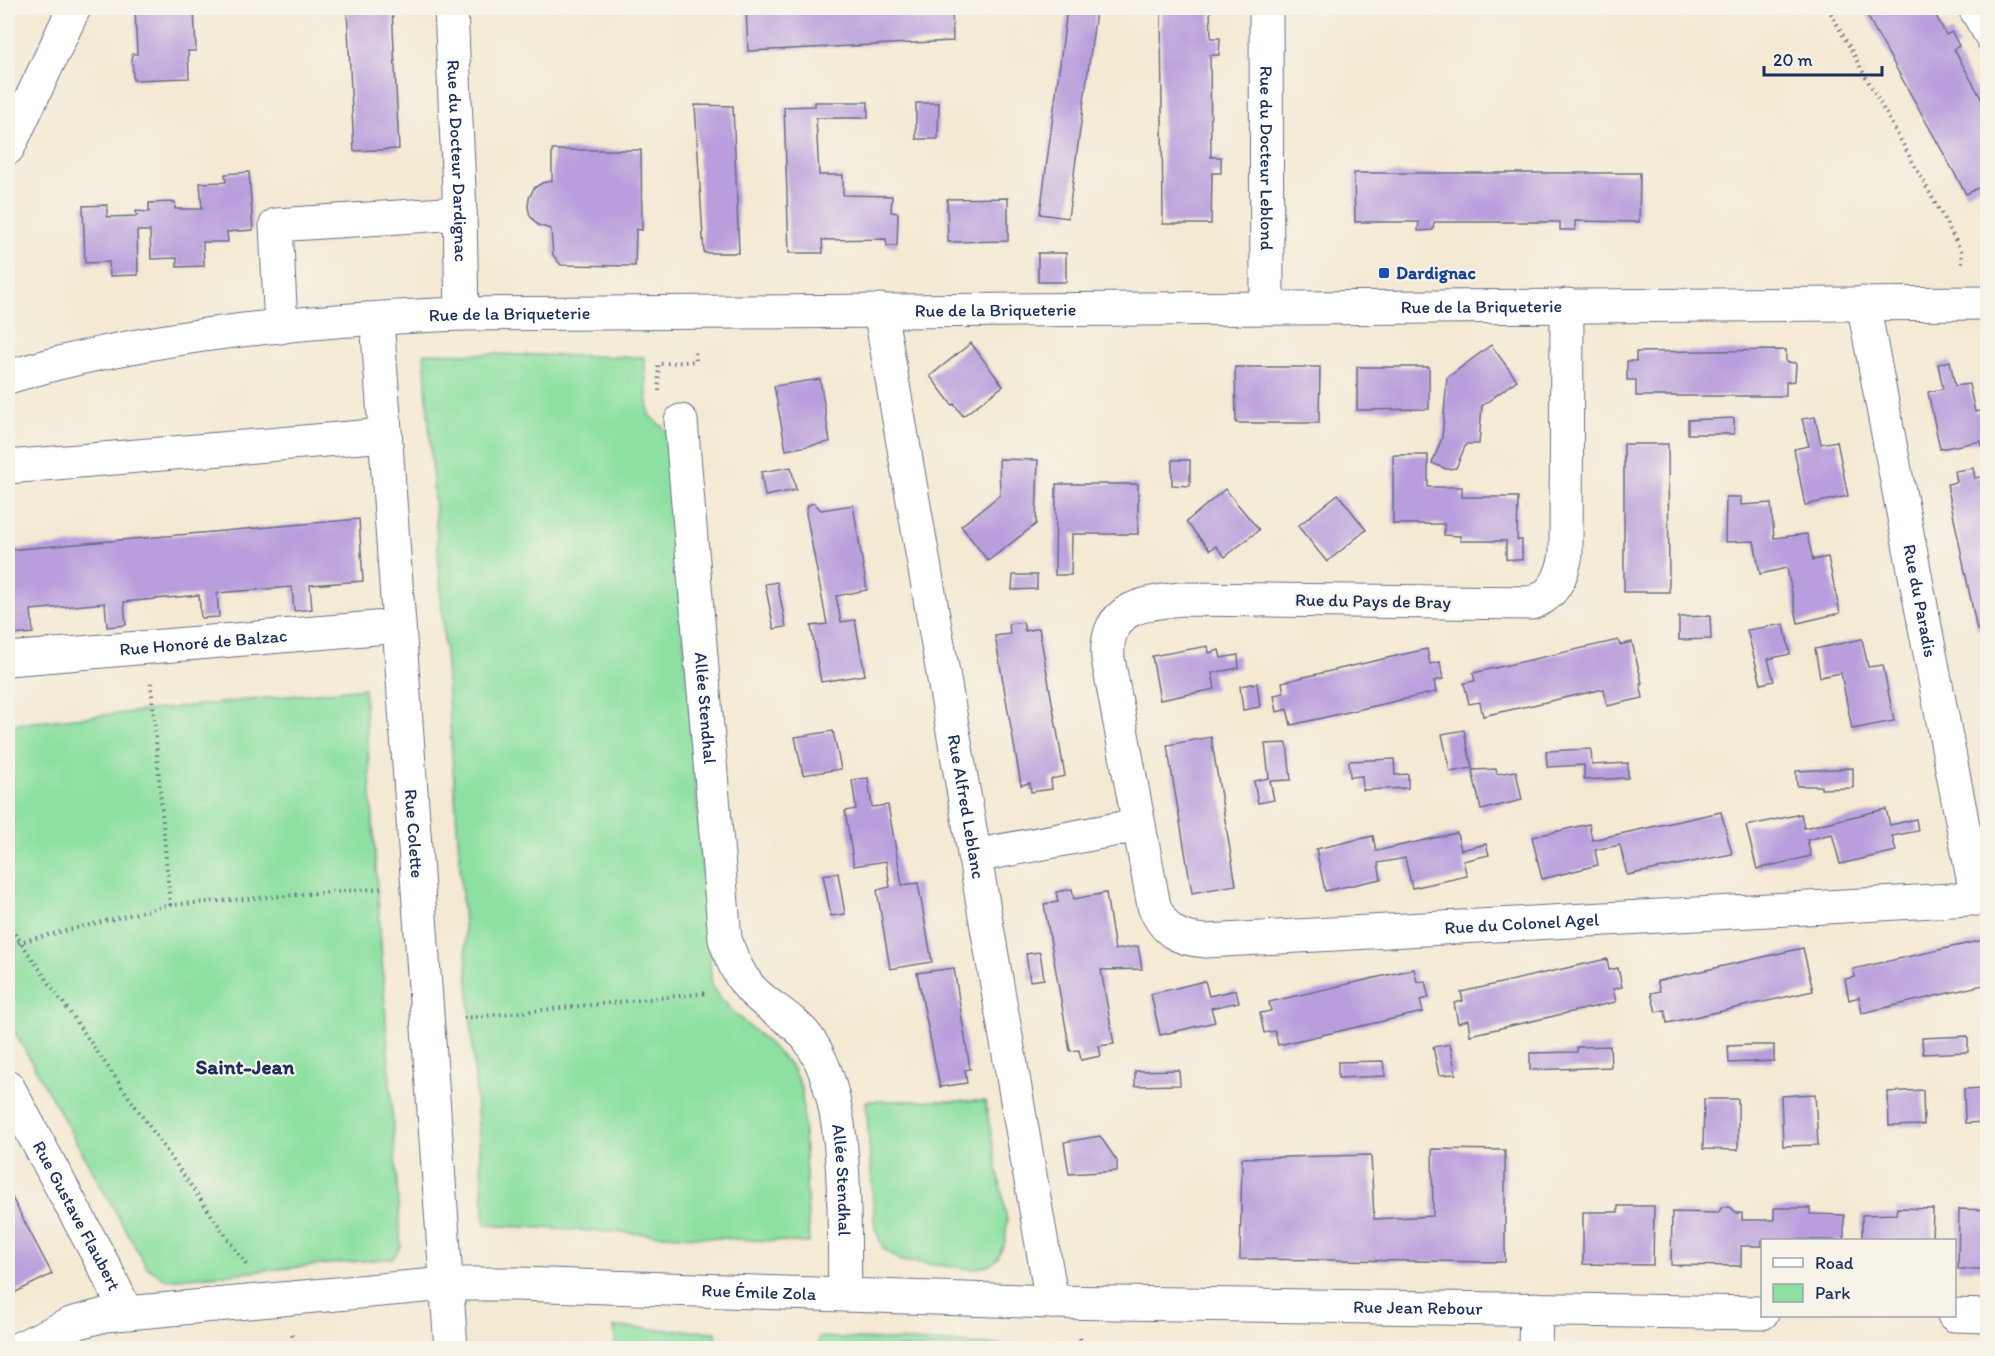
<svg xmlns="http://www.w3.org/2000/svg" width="1995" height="1356" font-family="Itim,sans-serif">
<rect width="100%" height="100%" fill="#f7f3e8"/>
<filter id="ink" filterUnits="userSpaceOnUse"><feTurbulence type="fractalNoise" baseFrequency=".0167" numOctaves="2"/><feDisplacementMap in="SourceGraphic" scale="12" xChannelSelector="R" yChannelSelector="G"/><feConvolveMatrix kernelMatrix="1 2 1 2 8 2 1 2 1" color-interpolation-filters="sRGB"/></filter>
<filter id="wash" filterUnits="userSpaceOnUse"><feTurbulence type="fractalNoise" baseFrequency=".008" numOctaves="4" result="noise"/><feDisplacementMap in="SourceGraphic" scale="24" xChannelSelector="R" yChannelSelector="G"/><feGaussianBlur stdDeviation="1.35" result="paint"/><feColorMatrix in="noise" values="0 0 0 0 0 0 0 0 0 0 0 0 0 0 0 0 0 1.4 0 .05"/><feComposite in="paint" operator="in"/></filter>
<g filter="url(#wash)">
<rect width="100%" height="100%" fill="#f4e9d3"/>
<g fill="#8de0a1" stroke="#548880" stroke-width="1.5">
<path d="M424 353 644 357 649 415 667 431 712 987 732 1011 769 1044 791 1066 802 1089 809 1243 485 1225Z"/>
<path d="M364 688 401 1246 393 1258 166 1280 146 1266 8 1020V725Z"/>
<path d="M866 1101H985L1007 1221 1005 1242 997 1259 990 1265 972 1269 900 1261 883 1248 875 1228Z"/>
<path d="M614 1327 716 1332V1348H616Z"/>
<path d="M819 1337 1067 1348H818Z"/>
</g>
<g id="blocks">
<g fill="#b89edc">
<path d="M154 8H194L196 51H188L189 78 133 80 132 54H137L135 9Z"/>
<path d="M347 8H392L399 149 354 151Z"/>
<path d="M746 8H952L953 41 748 51Z"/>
<path d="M1161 8H1210L1211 38H1220L1219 55H1210L1211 157H1221V173H1212L1211 224H1163Z"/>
<path d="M1863 8H1932L1946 35 1952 32 1959 46 1954 49 1988 111V183L1966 194Z"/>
<path d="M1067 10 1096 12 1068 218 1040 214Z"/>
<path d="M815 102H868V118H816L819 175H843V195L892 196 891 212 898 213 897 246H887L886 239 822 240 823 253H789L784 107 815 106Z"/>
<path d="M916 103H939L938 139H916Z"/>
<path d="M695 105 733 106 739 253H704Z"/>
<path d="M552 150H641L642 230 636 229 635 266 561 265 553 255 551 229 538 225 530 216 528 207 529 198 534 188 542 183 552 181Z"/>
<path d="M249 172 253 230 227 232 228 242H203L204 266 177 267V258L151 259 150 231H137L138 275 110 276 109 262 85 263 83 206 107 205V217L137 216 136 211 149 212V203L175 202V209H202L200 183 226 182 225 174Z"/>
<path d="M1354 173H1640L1639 222 1575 221V230H1560V222H1434L1433 230 1418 231 1419 222H1355Z"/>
<path d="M1008 198V241L948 242 947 199Z"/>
<rect x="1038" y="253" width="28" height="29"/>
<path d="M971 343 1003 386 963 416 954 404 952 405 930 376Z"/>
<path d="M1491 345 1517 380 1482 406 1479 444H1466L1456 468 1446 469 1432 463 1442 438 1447 378Z"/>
<path d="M1786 350V362L1796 363 1795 381 1786 382V396H1636V380H1627V361H1636V352Z"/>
<path d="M1950 361 1955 386 1969 384 1975 412 1988 409V448L1983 449 1981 441 1940 449 1928 392 1943 389 1938 364Z"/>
<path d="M1235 367H1320L1319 423H1236Z"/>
<path d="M1357 367H1429V409L1357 410Z"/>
<path d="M820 379 830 442 786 450 774 386Z"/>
<path d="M1815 417 1821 444 1837 441 1848 496 1805 505 1794 449 1809 446 1802 419Z"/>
<path d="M1734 418V434H1688V420Z"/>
<path d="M1624 444H1668L1669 592H1624Z"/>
<path d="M1393 455H1428V487H1462V497H1518L1517 540H1522V560L1506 559V541H1460V536L1444 535V524H1393Z"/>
<path d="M999 459 1038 460 1036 524 988 561 961 526 1000 495Z"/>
<path d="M1172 460H1190V486L1172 485Z"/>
<path d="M791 467 796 490 765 496 761 472Z"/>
<path d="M1973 468 1975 478 1988 476 1986 642 1984 629 1977 630 1947 484 1957 482 1955 471Z"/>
<path d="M1056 484H1138V534H1072L1071 575H1055Z"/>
<path d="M1225 489 1259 530 1225 557 1216 546 1210 550 1186 522Z"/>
<path d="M1338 494 1366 530 1327 562 1298 526Z"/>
<path d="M1726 497H1741V505L1771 503 1774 538 1807 534 1813 560 1828 557 1840 613 1798 623 1787 568 1760 574 1754 541 1725 542Z"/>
<path d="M814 503 821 510 853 505 867 590 836 596 841 622 855 620 865 675 821 682 811 626 827 624 806 513 808 505Z"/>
<path d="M359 519 363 581 310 585 312 609 294 611 292 587 217 593 219 617 201 618 199 595 124 602 126 625 107 627 105 603 31 610 33 633 13 635 12 612H8V550Z"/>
<path d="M1013 575H1037V589L1012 590Z"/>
<path d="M777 582 786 627 774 629 765 584Z"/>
<path d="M1710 616 1711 639 1679 640V617Z"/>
<path d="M1023 622 1025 631 1039 628 1065 776 1051 779 1052 789 1031 792 1030 783 1021 785 995 636 1010 634 1009 624Z"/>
<path d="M1784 624 1790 654 1768 659 1774 681 1761 684 1747 630Z"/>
<path d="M1862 639 1868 667 1883 665 1894 721 1852 729 1841 673 1820 677 1815 649Z"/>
<path d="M1618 640 1620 645 1632 642 1642 683H1640L1643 698 1607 706 1604 689 1483 716 1480 702 1469 704 1464 683 1475 681 1473 673Z"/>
<path d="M1208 646 1209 653 1219 650 1221 658 1238 655 1239 668 1212 673 1215 689 1160 700 1152 656Z"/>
<path d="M1427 649 1430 664 1440 662 1443 679 1434 681 1436 692 1291 725 1287 709 1277 712 1274 695 1284 693 1282 682Z"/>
<path d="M1257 683 1260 707 1243 710 1240 686Z"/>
<path d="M1464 730 1472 768 1450 772 1442 734Z"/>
<path d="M833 731 841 769 803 775 795 737Z"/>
<path d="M1211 737 1236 885 1192 893 1167 745Z"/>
<path d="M1287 743 1291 780 1270 781 1274 800 1258 803 1254 781 1269 778 1265 744Z"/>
<path d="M1591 749 1592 765 1628 763V778L1584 780V765L1547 767 1546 751Z"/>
<path d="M1394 759 1395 775 1408 774V788L1363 790 1362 776 1350 777 1349 761Z"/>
<path d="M1853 768V788L1821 789V786H1797L1796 771Z"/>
<path d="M1496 769 1497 774 1516 771 1522 800 1481 810 1472 770Z"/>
<path d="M868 778 872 807 888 805 902 885 918 883 932 962 890 969 877 890 890 887 886 861 854 866 845 811 856 809 852 780Z"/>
<path d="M1886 809 1890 825 1916 819 1918 831 1892 836 1896 851 1840 864 1832 834 1807 840 1811 856 1757 869 1746 826 1801 814 1804 828Z"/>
<path d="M1721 812 1732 854 1627 875 1620 845 1595 850 1598 865 1542 879 1532 837 1589 824 1592 840Z"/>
<path d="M1457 833 1461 850 1486 844 1489 855 1463 861 1467 876 1412 888 1405 858 1378 863 1381 879 1325 891 1316 849 1373 836 1376 851Z"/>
<path d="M838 873 845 914 831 916 823 875Z"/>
<path d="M1072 889 1074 899 1106 893 1115 950 1138 946 1142 969 1101 970 1114 1044 1099 1046 1101 1056 1081 1060 1079 1050 1070 1051 1044 904 1058 902 1056 892Z"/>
<path d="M1988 939V984L1862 1013 1859 997 1849 1000 1845 979 1855 977 1853 969Z"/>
<path d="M1803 948 1813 991 1667 1023 1665 1010 1656 1012 1651 993 1660 991 1657 981Z"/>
<path d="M1040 952 1044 979 1030 981 1026 954Z"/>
<path d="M1607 959 1609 970 1618 968 1622 987 1613 989 1616 1002 1470 1035 1468 1020 1458 1023 1454 1003 1463 1001 1461 992Z"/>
<path d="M954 968 970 1069 965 1070 967 1083 940 1087 917 973Z"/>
<path d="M1414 969 1417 982 1425 981 1429 998 1420 1000 1423 1012 1278 1045 1275 1031 1264 1033 1260 1013 1271 1011 1269 1002Z"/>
<path d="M1205 981 1209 996 1236 990 1239 1002 1211 1008 1215 1022 1160 1035 1151 994Z"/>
<path d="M1968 1036V1052L1923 1054 1922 1038Z"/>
<path d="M1450 1044 1456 1074 1439 1075 1433 1047Z"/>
<path d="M1750 1045H1774V1061L1729 1063 1728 1046Z"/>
<path d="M1610 1046 1611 1067 1530 1070V1053L1577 1052V1047Z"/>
<path d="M1383 1061 1385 1076 1338 1078V1062Z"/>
<path d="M1179 1070 1180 1085 1135 1086V1071Z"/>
<path d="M1988 1088V1122L1965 1123 1964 1089Z"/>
<path d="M1923 1090 1924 1125 1889 1126 1888 1092Z"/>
<path d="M1815 1094 1818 1145 1783 1146 1781 1096Z"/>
<path d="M1704 1099H1738V1150L1703 1149Z"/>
<path d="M1100 1136 1117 1161V1171L1069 1174 1064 1142Z"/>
<path d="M1432 1149 1505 1150V1262L1240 1259 1242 1158 1371 1155 1374 1219 1433 1216Z"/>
<path d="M8 1190 52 1274 8 1296Z"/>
<path d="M1618 1206H1654L1653 1265 1583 1264V1212H1618Z"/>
<path d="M1722 1207H1730L1737 1213H1742V1220H1774V1208H1810V1214L1844 1215V1240H1762V1246H1741V1266L1671 1265 1672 1212 1718 1213Z"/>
<path d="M1897 1208 1933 1209 1932 1240H1862V1215L1896 1214Z"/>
<path d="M1959 1209 1988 1210V1269H1958Z"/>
<path d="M1256 1345 1417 1346 1416 1348H1256Z"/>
</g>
</g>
</g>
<g filter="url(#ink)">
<use href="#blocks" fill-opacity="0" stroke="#677087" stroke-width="1.5"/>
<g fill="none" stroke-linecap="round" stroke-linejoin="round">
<g stroke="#677087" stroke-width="23">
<path id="lane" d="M1968 8 1988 42"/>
</g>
<g stroke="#677087" stroke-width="35">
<g id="street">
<path id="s1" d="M451 8 460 213 462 314"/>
<path id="s2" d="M1266 8 1267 307"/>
<path d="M8 148 74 8"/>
<path id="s3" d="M1863 303 1977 899"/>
<path id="s4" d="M1567 305 1566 554C1562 577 1554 596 1531 603L1181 599C1140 603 1104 609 1108 659L1154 906C1165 932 1178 939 1206 941L1988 898"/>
<path id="s5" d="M880 310 1052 1302"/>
<path id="s6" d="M377 319 451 1348"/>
<path d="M281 327 276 225 460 213"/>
<path id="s7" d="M8 377C154 333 310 320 462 314L1988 303"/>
<path id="s8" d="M681 421 725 939C731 957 737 973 750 988 768 1008 796 1019 811 1043 851 1103 843 1223 845 1295"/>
<path d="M8 467 385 435"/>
<path id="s9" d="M8 659 399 626"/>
<path d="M974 856 1139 825"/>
<path id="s10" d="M8 1087 106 1270 126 1312"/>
<path d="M1954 1315 1988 1316"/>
<path id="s11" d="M20 1348 71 1324 105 1315 446 1284H518L1052 1302 1762 1313"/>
<path d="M1535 1348 1536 1309"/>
</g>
</g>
<g stroke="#677087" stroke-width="4" stroke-dasharray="1.5 4.5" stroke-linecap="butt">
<path d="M1828 8 1961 250 1962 266"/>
<path d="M659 391 658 364 696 361 695 350"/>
<path d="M170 905 382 888"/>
<path d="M8 924 247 1266"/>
<path d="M8 949 20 942 170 905 151 683"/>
<path d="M464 1018 707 993"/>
<path d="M292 1335 297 1348"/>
<path d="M1080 1338 1082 1348"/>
</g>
<use href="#lane" stroke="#fff" stroke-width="21"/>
<use href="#street" stroke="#fff" stroke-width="33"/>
</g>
</g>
<rect fill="#1a4fb4" stroke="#f7f3e8" stroke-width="2" x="1378" y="267" width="12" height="12" rx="3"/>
<g text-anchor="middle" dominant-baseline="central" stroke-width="4.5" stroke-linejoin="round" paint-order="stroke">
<g font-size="18" fill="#1b2f5e" stroke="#f7f3e8">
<text stroke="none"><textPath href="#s2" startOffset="150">Rue du Docteur Leblond</textPath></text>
<text stroke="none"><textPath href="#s1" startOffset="153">Rue du Docteur Dardignac</textPath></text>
<text stroke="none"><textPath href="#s7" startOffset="1479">Rue de la Briqueterie</textPath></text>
<text stroke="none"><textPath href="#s7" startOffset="993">Rue de la Briqueterie</textPath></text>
<text stroke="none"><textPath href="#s7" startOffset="507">Rue de la Briqueterie</textPath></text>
<text transform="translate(1373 601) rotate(1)">Rue du Pays de Bray</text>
<text stroke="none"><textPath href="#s3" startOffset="303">Rue du Paradis</textPath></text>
<text stroke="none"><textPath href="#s9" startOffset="196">Rue Honoré de Balzac</textPath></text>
<text stroke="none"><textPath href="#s8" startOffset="288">Allée Stendhal</textPath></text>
<text stroke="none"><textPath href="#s5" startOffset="504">Rue Alfred Leblanc</textPath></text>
<text stroke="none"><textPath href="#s6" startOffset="516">Rue Colette</textPath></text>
<text stroke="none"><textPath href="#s4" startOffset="1407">Rue du Colonel Agel</textPath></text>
<text stroke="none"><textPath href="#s8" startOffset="800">Allée Stendhal</textPath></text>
<text stroke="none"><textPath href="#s10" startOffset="146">Rue Gustave Flaubert</textPath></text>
<text stroke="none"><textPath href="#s11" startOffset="747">Rue Émile Zola</textPath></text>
<text stroke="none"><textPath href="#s11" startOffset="1406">Rue Jean Rebour</textPath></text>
</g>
<g font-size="18" font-weight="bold" fill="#164399" stroke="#f7f3e8" text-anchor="start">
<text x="1396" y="273">Dardignac</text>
</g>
<g font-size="21" font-weight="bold" fill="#1b2f5e" stroke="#f7f3e8">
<text x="245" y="1066">Saint-Jean</text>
</g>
</g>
<rect width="1995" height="1356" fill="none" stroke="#f7f3e8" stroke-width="30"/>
<rect x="1761" y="1239" width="195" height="78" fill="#f7f3e8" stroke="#9fa5b1" stroke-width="1.5"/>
<rect x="1773" y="1258" width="30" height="9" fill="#ffffff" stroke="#9fa5b1" stroke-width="1.5"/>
<text x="1815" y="1269" font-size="18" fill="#1b2f5e">Road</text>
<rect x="1773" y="1284" width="30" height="18" fill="#8de0a1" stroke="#9fa5b1" stroke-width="1.5"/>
<text x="1815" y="1299" font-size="18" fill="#1b2f5e">Park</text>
<path d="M1764 66v9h118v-9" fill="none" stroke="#1b2f5e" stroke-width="3"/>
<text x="1773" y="66" font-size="18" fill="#1b2f5e" stroke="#f7f3e8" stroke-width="4.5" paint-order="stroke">20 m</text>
</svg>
